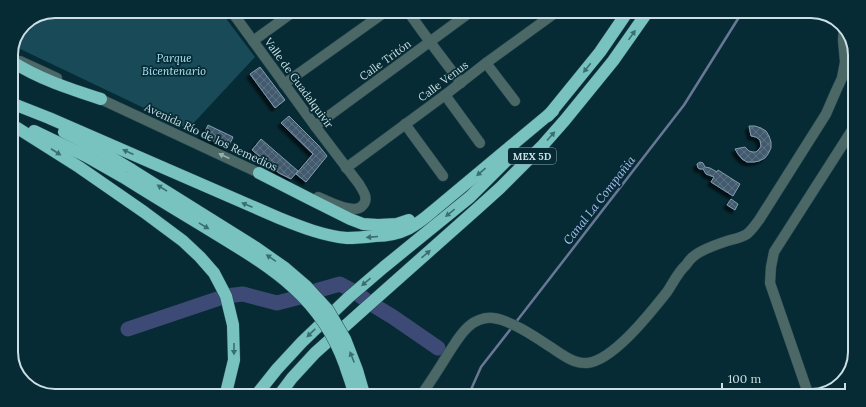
<svg xmlns="http://www.w3.org/2000/svg" width="866" height="407" font-family="Lora,serif">
<defs>
<pattern id="building-cross-hatch" width="8" height="8" patternUnits="userSpaceOnUse"><rect width="8" height="8" fill="#435a6e"/><path d="M0 0l8 8M0 8l8-8" fill="none" stroke="#5d7183"/></pattern>
<filter id="shadow"><feDropShadow dx="-3.5" dy="3.5" stdDeviation="1" flood-color="#0009"/></filter>
</defs>
<rect width="100%" height="100%" fill="#062b34"/>
<path fill="#184a57" d="M55 11 221 12 255 57 188 129 14 46 24 24Z"/>
<g fill="none" stroke-linecap="round" stroke-linejoin="round">
<g stroke="#697797" stroke-width="2.5">
<path d="M516 322 684 105 741 14"/>
<path d="M469 394 481 367 513 326"/>
</g>
<path stroke="#3e4a76" stroke-width="15" d="M128 329 226 296 243 294 277 303 304 296 312 292 340 284 355 292 370 303 393 317 438 348"/>
</g>
<g fill="url(#building-cross-hatch)" stroke="#839cb3" filter="url(#shadow)">
<path d="M260 67 285 100 275 108 250 74Z"/>
<path d="M289 116 319 146 327 156 306 182 296 174 313 154 281 123Z"/>
<path d="M208 125 233 137 228 148 203 136Z"/>
<path d="M749 126H755L761 128 766 131 769 136 771 142V148L768 154 765 158 759 161 754 162H747L742 159 738 154 735 149 745 147 749 151 753 152H756L760 148 761 146 760 140 756 137 751 136Z"/>
<path d="M261 139 298 171 291 179 279 173 252 150Z"/>
<path d="M700 162 703 163 705 167 710 168 717 172 718 170 740 184 733 196 711 182 714 177 706 174 703 169H700L698 168 697 164Z"/>
<path d="M731 199 738 204 735 210 727 205Z"/>
</g>
<g fill="none" stroke-linecap="round" stroke-linejoin="round">
<g stroke="#264850" stroke-width="11">
<g id="minor">
<path d="M232 12 315 126 359 184C363 191 369 198 363 205 355 216 328 201 318 197"/>
<path d="M409 13 430 42 461 83"/>
<path d="M253 41 293 12"/>
<path d="M486 63 515 101"/>
<path d="M284 84 385 12"/>
<path d="M445 95 480 143"/>
<path d="M405 124 443 176"/>
<path d="M315 126 469 13"/>
<path d="M346 168 445 95 486 63 555 13"/>
<path d="M422 394C431 381 440 367 448 354 454 345 460 334 468 327 474 321 484 317 493 318 510 320 534 336 549 346 560 353 573 364 587 363 613 361 651 312 667 292 673 283 678 272 686 265 688 262 691 258 694 256 701 250 718 244 727 241 734 239 741 238 747 234 752 230 755 225 759 220L826 114 836 91 842 78 845 62 843 40 844 27"/>
<path d="M809 396 770 283 771 267 774 252 854 127"/>
</g>
</g>
<g stroke="#264850" stroke-width="11">
<g id="tertiary">
<path d="M20 61 57 78"/>
<path d="M94 96 259 173"/>
</g>
</g>
<g stroke="#264850" stroke-width="13">
<g id="motorway">
<path d="M11 61C39 79 70 89 101 99"/>
<path d="M11 103 49 118 279 218C301 227 324 236 347 238 356 238 366 237 375 236 386 236 398 234 408 229 417 224 425 218 433 211L553 111"/>
<path d="M548 116 600 52 626 14"/>
<path d="M11 124 79 167 144 212 183 241 200 257 214 273 226 296 233 325 234 360 226 393"/>
<path d="M34 131 86 156 123 177"/>
<path d="M64 132 97 149 132 170"/>
<path d="M259 173 310 199 350 219 363 224 378 225 397 224 409 220"/>
<path d="M257 394 277 369 302 342 349 297 384 267 470 197 511 156"/>
<path d="M280 394 292 378 315 353 363 310 479 207 500 188 543 145 565 120 613 61 646 14"/>
</g>
</g>
<use href="#minor" stroke="#4b6766" stroke-width="10"/>
<use href="#tertiary" stroke="#4b6766" stroke-width="10"/>
<use href="#motorway" stroke="#78c2bf" stroke-width="12"/>
<g stroke="#264850" stroke-width="13" stroke-linecap="butt">
<g id="motorway-bridge">
<path d="M132 170 255 247 285 268 306 286 328 310 345 339 357 370 364 394"/>
<path d="M123 177C153 196 183 214 213 232 272 268 321 297 345 365 348 375 352 384 354 394"/>
</g>
</g>
<use href="#motorway-bridge" stroke="#78c2bf" stroke-width="12"/>
</g>
<defs><path id="oneway-solid" d="M-6-.8H1V-3.2L6.5 0L1 3.2V.8H-6Z"/></defs>
<g fill="#396f73">
<use href="#oneway-solid" transform="translate(632 35) rotate(-55)"/>
<use href="#oneway-solid" transform="translate(587 68) rotate(128)"/>
<use href="#oneway-solid" transform="translate(551 136) rotate(-48)"/>
<use href="#oneway-solid" transform="translate(56 152) rotate(33)"/>
<use href="#oneway-solid" transform="translate(128 152) rotate(-156)"/>
<use href="#oneway-solid" transform="translate(481 172) rotate(140)"/>
<use href="#oneway-solid" transform="translate(162 188) rotate(-148)"/>
<use href="#oneway-solid" transform="translate(247 205) rotate(-157)"/>
<use href="#oneway-solid" transform="translate(450 213) rotate(141)"/>
<use href="#oneway-solid" transform="translate(204 226) rotate(31)"/>
<use href="#oneway-solid" transform="translate(372 237) rotate(175)"/>
<use href="#oneway-solid" transform="translate(426 254) rotate(-41)"/>
<use href="#oneway-solid" transform="translate(271 258) rotate(-145)"/>
<use href="#oneway-solid" transform="translate(366 282) rotate(139)"/>
<use href="#oneway-solid" transform="translate(311 333) rotate(136)"/>
<use href="#oneway-solid" transform="translate(234 349) rotate(90)"/>
<use href="#oneway-solid" transform="translate(352 357) rotate(-112)"/>
</g>
<use fill="#98afb2" href="#oneway-solid" transform="translate(224 156) rotate(-155)"/>
<g text-anchor="middle" dominant-baseline="central" stroke-width="3.5" stroke-linejoin="round" paint-order="stroke">
<rect fill="#062b34" stroke="#91a9b0" stroke-width="1" x="508" y="148" width="48" height="16" rx="3"/>
<g font-size="10" font-weight="bold" fill="#ccdfe5">
<text x="532" y="156">MEX 5D</text>
</g>
<g font-size="11" font-style="italic" fill="#ace4f6" stroke="#062b34">
<text x="174" y="58">Parque<tspan x="174" dy="13">Bicentenario</tspan></text>
</g>
<g font-size="11" fill="#ccdfe5" stroke="#062b34">
<text transform="translate(385 60) rotate(-36)">Calle Tritón</text>
<text transform="translate(443 81) rotate(-37)">Calle Venus</text>
<text transform="translate(299 83) rotate(54)">Valle de Guadalquivir</text>
<text transform="translate(211 137) rotate(25)">Avenida Río de los Remedios</text>
</g>
<g font-size="12" font-style="italic" fill="#afc0f9" stroke="#062b34">
<text transform="translate(599 200) rotate(-52)">Canal La Compañia</text>
</g>
</g>
<path d="M0 0H866V407H0ZM55 18H811A37 37 0 0 1 848 55V352A37 37 0 0 1 811 389H55A37 37 0 0 1 18 352V55A37 37 0 0 1 55 18Z" fill="#062b34" fill-rule="evenodd"/>
<path fill="none" stroke="#ccdfe5" stroke-width="2" d="M55 18H811A37 37 0 0 1 848 55V352A37 37 0 0 1 811 389H55A37 37 0 0 1 18 352V55A37 37 0 0 1 55 18Z"/>
<path d="M722 383v6h123v-6" fill="none" stroke="#ccdfe5" stroke-width="2"/>
<text x="728" y="383" font-size="12" fill="#ccdfe5" stroke="#062b34" stroke-width="3" paint-order="stroke">100 m</text>
</svg>
